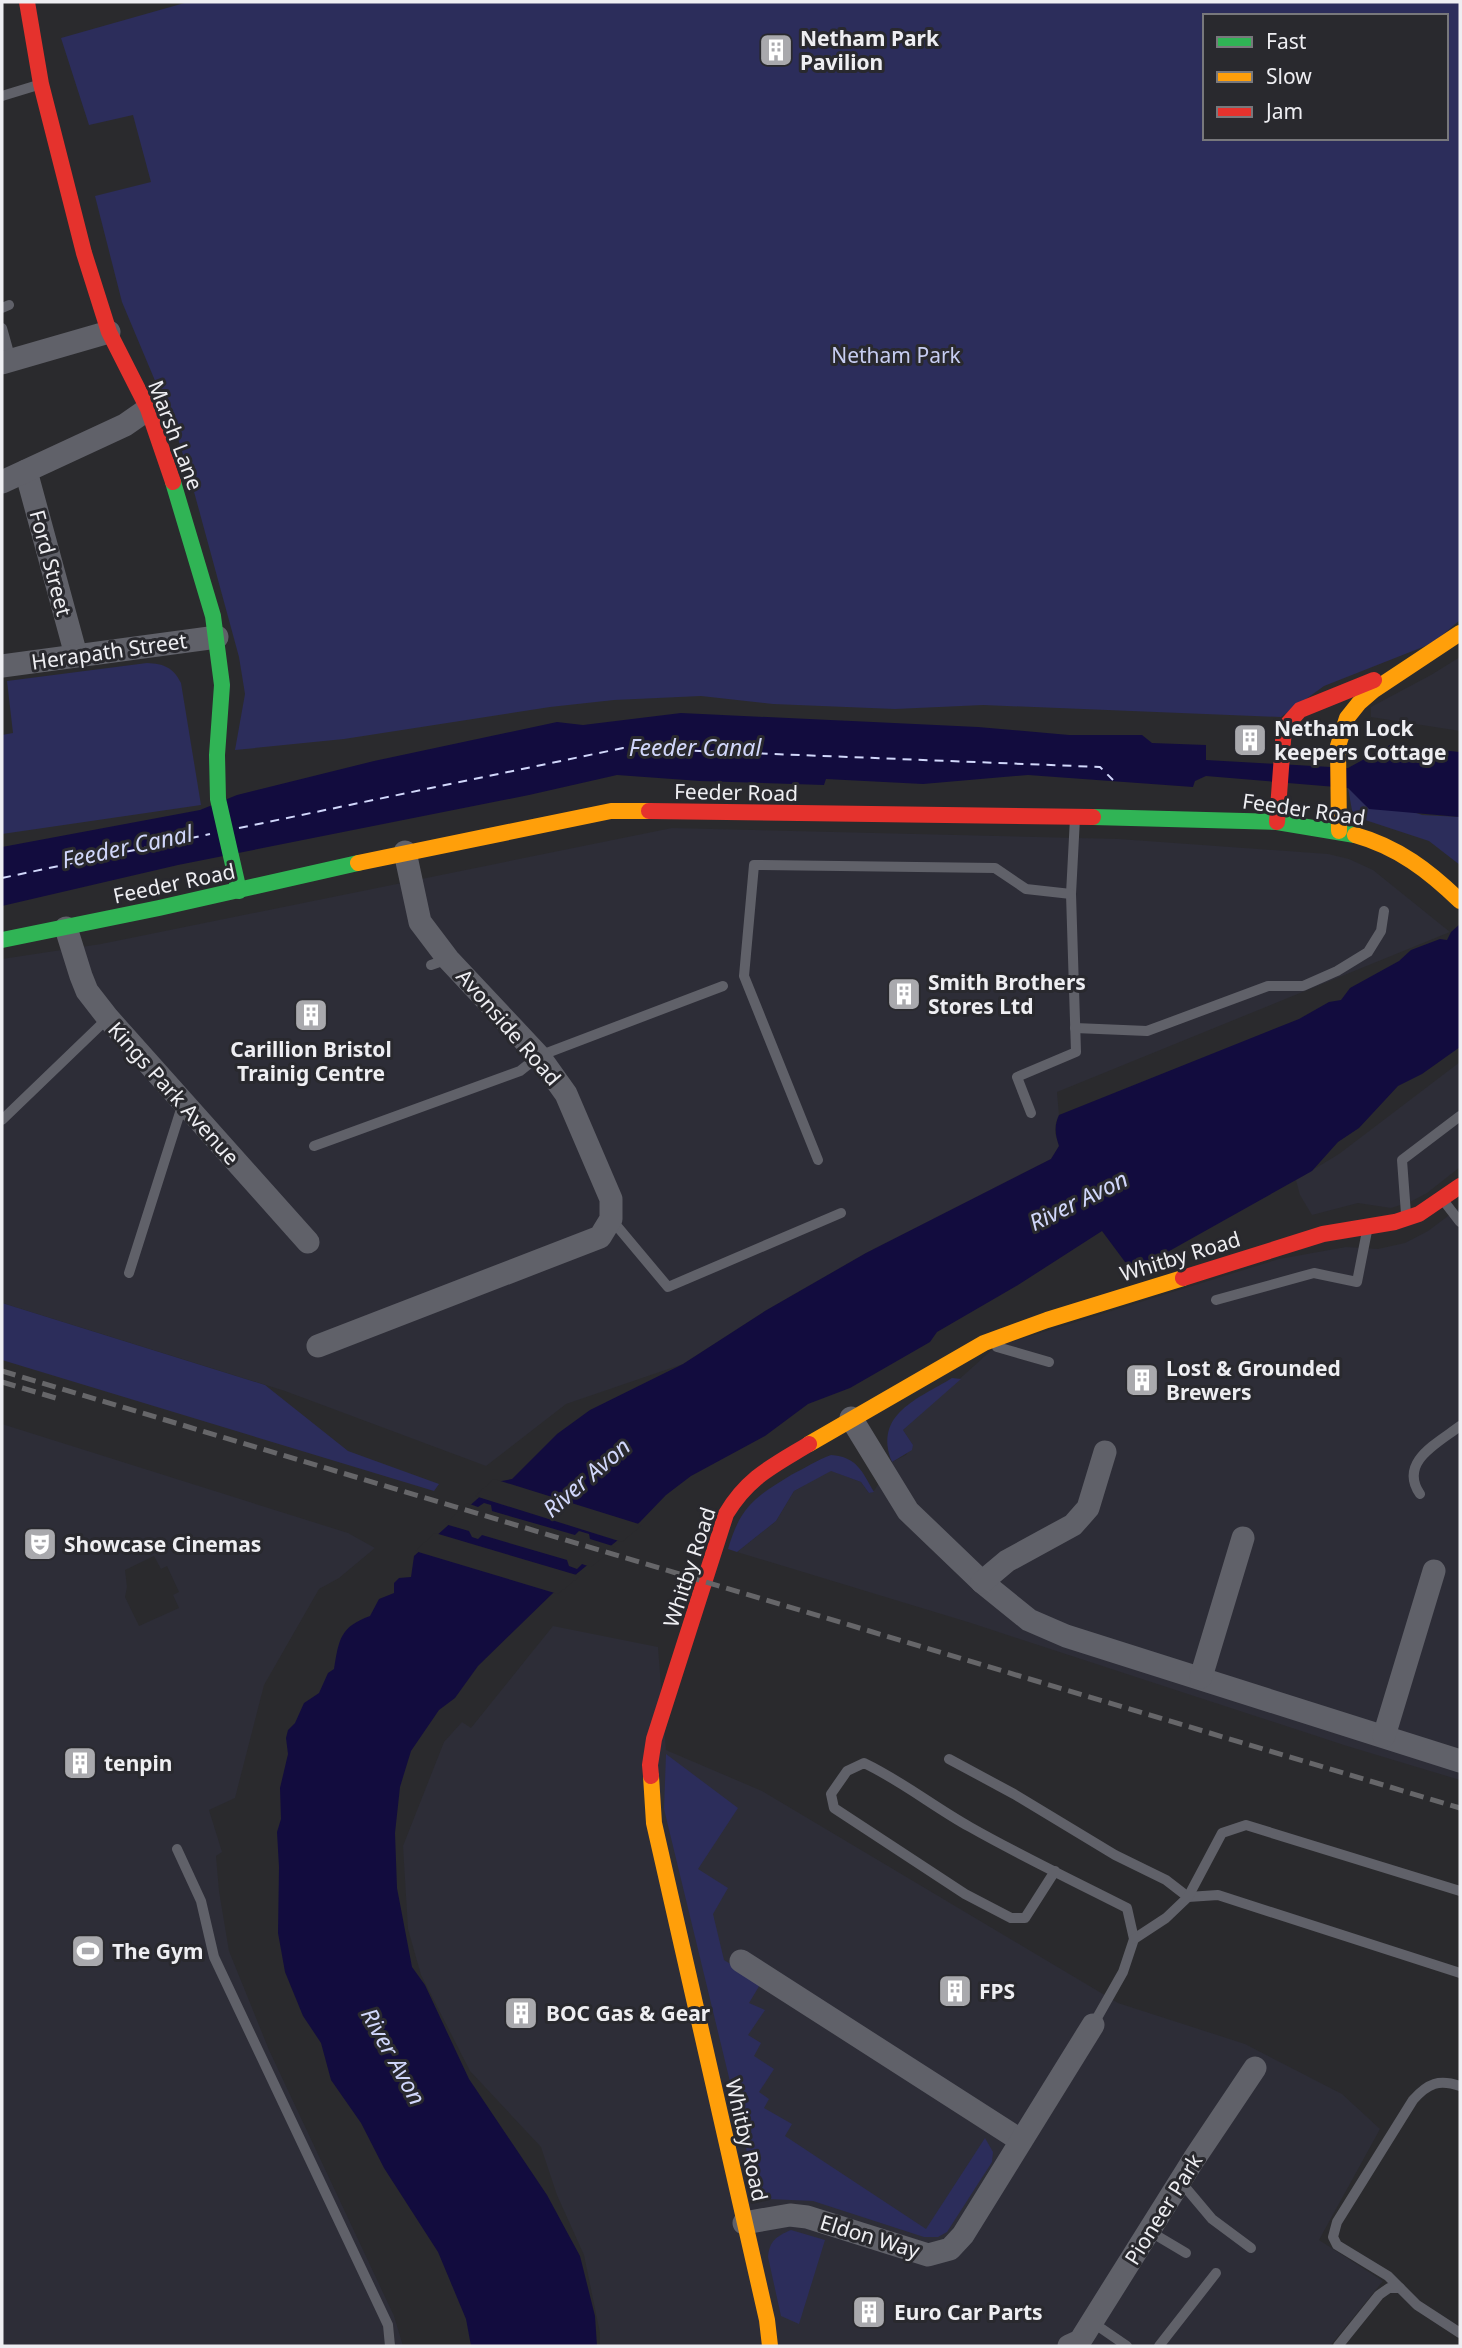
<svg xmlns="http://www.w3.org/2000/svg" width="1462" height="2348" font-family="'Noto Sans',sans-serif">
<rect width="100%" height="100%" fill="#2a2a2d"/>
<g fill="#2d2d37" fill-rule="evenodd">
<path d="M1460 657V731L1371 717V707L1431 675Z"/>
<path d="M672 828 1119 839 1328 854 1349 859 1373 870 1450 932 1057 1092 1059 1115 1056 1122 1055 1133 1059 1146 1051 1159 866 1253 765 1311 683 1364 566 1404 486 1466 285 1391 2 1303V959L101 944Z"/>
<path d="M1460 1062V1167L1427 1193 1410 1202 1391 1208 1358 1203 1312 1215 1300 1195 1296 1180 1339 1154Z"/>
<path d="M1460 1207V1780L1347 1746 971 1623 737 1552 776 1521 794 1491 830 1470 861 1482 869 1493 874 1491 892 1462 906 1455 913 1445 903 1430 995 1347 1279 1259 1346 1247 1378 1249 1405 1243 1428 1231Z"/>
<path d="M2 1424 348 1533 375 1548 339 1578 319 1589 264 1685 235 1798 209 1810 222 1852 216 1856 219 1891 229 1951 269 2050 394 2316 403 2346H2ZM154 1556 161 1569 167 1566 179 1592 173 1595 179 1608 139 1626 125 1597 127 1587 125 1570Z"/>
<path d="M553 1626 658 1647 666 1750 762 1791 1118 2003 1245 2044 1342 2094 1380 2129 1319 2240 1383 2281 1330 2346H600V2333L584 2255 557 2195 541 2147 470 2071 421 1975 408 1929 403 1846 444 1742 462 1722 471 1728Z"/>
</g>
<g fill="#2c2d5b" fill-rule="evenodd">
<path d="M188 2H1460V620L1433 643 1324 686 1281 717 983 705 895 709 773 704 701 696 614 700 550 707 344 739 235 750 245 694 239 657 190 477 174 426 122 302 95 196 151 182 133 115 89 125 61 38ZM1205 16H1446V138H1205Z"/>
<path d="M147 663C164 664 173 667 181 683L201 805 2 834V735L13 733 7 681Z"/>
<path d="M1348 788 1422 815 1460 817V865L1429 841 1353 816Z"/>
<path d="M2 1303 265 1385 348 1451 439 1484 434 1491 2 1360Z"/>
<path d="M952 1378 961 1379 903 1430 913 1445 912 1450 892 1462C873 1414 918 1399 952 1378Z"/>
<path d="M831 1455C857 1457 862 1471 874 1492L869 1493 861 1482 831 1471 794 1491 776 1521 737 1552 728 1549C740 1507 755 1497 791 1475 805 1468 817 1460 831 1455Z"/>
<path d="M666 1754 738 1808 698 1869 728 1888 713 1914 724 1960 761 1983 749 2003 765 2010 748 2035 761 2043 754 2056 774 2069 759 2092 769 2099 764 2108 792 2124 785 2136 926 2229 985 2138 993 2152 992 2162 947 2232 938 2237H924L813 2201 769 2199 756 2189 664 1809Z"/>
<path d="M791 2230 825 2240 799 2324 781 2316 768 2257C769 2241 777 2236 791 2230Z"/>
</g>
<g fill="#120c3e">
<path d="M681 713 978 727 1069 735H1142L1152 743 1206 745V760L1348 768 1390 745 1460 752V817L1369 809 1348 788 1206 776 1195 781 1193 787 1028 775 923 784 826 779 824 785 700 781 617 775 529 795 178 865 2 906V847L200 810 237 795 374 761 557 722 583 725Z"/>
<path d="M1460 924V1047L1422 1074 1398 1086 1359 1128 1338 1142 1312 1171 1139 1268 1128 1266 1102 1231 1018 1285 937 1332 930 1342 850 1388 808 1404 765 1436 691 1476 666 1495 640 1522 552 1594 478 1666 455 1698 439 1710 411 1751 400 1787 395 1833 397 1888 412 1967 425 1985 469 2079 547 2195 580 2256 595 2316 597 2346H471L466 2319 438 2252 384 2168 361 2123 331 2080 321 2043 303 2016 285 1972 278 1933 279 1867 277 1832 281 1819 280 1788 288 1754 286 1738 288 1730 295 1723 304 1703 319 1693 328 1673 334 1669C339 1639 340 1627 370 1616L379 1599 394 1593V1583L399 1578 411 1577 414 1556 496 1482 512 1479 557 1434 590 1410 683 1364 765 1311 866 1253 1051 1159 1059 1146C1055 1134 1054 1126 1059 1115L1299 1019 1329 1002 1341 1000 1350 988 1399 961 1411 950 1440 939 1447 940 1451 932Z"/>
</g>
<g fill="#2a2a2d">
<path d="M494 1479 642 1525 622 1542 475 1496Z"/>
<path d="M467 1503 478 1507 484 1503 491 1505 492 1511 575 1535 579 1531 589 1534 590 1539 616 1547 591 1567 582 1564 577 1569 569 1566 567 1560 482 1535 478 1539 472 1537 469 1531 445 1524Z"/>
<path d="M435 1533 580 1576 558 1594 415 1551Z"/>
</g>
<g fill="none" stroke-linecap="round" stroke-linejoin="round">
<g stroke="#d1d7fb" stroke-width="2" stroke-dasharray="9 7" stroke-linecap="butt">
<path d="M239 828 623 748 1100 767 1113 780"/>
<path d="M2 878 210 834"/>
</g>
<g stroke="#606169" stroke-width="10">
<path d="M2 96 38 85"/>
<path d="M2 308 9 305"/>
<path d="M2 328 11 360"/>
<path d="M431 965 448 959"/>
<path d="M1075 1028 1147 1031 1268 986H1303L1337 971 1368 952 1381 931 1384 911"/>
<path d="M1031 1113 1017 1077 1076 1052 1071 894 1075 818"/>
<path d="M2 1120 108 1018"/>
<path d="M314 1146 520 1071 539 1056 723 986"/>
<path d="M818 1160 744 976 754 865 995 868 1026 889 1071 894"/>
<path d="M1443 1200 1460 1222"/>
<path d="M1406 1214 1402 1160 1460 1116"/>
<path d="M611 1219 668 1287 841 1213"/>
<path d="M129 1273 183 1103"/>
<path d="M1216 1300 1314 1273 1357 1282 1367 1231"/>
<path d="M997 1347 1049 1362"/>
<path d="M1420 1494C1398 1462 1438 1443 1460 1426"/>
<path d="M949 1759 1014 1794 1115 1855 1166 1880 1188 1897 1218 1895 1460 1973"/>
<path d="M177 1849 201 1901 214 1957 388 2325 390 2346"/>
<path d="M1055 1871 1025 1918H1011L965 1894 834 1808 831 1794 847 1771 864 1763C902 1781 934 1807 970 1827 1021 1856 1074 1881 1127 1908L1134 1939 1123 1972 1093 2025"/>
<path d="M1134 1939 1166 1918 1188 1897 1222 1833 1246 1825 1460 1891"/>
<path d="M1460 2086C1439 2079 1428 2083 1413 2100L1337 2222 1333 2237 1337 2245 1388 2276 1417 2305 1460 2333"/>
<path d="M1180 2181 1212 2219 1251 2248"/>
<path d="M1149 2231 1186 2253"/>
<path d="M1092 2322 1127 2346"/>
<path d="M1159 2346 1216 2273"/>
<path d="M1338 2346 1379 2295 1389 2288H1400"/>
</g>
<g stroke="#606169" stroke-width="23">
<path d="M2 363 109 332"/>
<path d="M26 471 76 655"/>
<path d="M2 482 125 425 148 409"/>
<path d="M2 666 217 637"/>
<path d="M66 928 81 976 87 991 108 1018 308 1242"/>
<path d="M318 1346 600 1237 611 1219V1199L566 1094 539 1056 448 959 420 922 405 852"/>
<path d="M851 1418 908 1511 982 1582 1029 1620 1066 1636 1460 1761"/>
<path d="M982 1582 1007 1561 1073 1525 1088 1508 1105 1452"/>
<path d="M1201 1677 1243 1538"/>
<path d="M1384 1736 1434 1571"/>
<path d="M741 1961 1020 2140"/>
<path d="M744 2223 790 2215 807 2217 928 2255 950 2249 963 2235 1093 2025"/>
<path d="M1069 2346 1080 2341 1194 2159 1255 2068"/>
</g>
<g stroke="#30b455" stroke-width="16">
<path d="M173 482 213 616 222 685 217 755 218 799 239 891"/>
<path d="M1093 817 1277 822 1355 835"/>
<path d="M2 940 159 908 358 863"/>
</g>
<g stroke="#ff9f0a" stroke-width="16">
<path d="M1339 831 1338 746 1347 718 1359 703 1374 690 1460 633"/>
<path d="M1355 835C1398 847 1429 871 1460 901"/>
<path d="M358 863 611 811H649"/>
<path d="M809 1444 984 1343 1047 1320 1183 1278"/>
<path d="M651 1776 654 1823 767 2320 770 2346"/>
</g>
<g stroke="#e5322d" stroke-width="16">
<path d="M27 2 41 84 84 253 109 332 148 409 173 482"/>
<path d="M649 811 1093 817"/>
<path d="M1277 822 1284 728 1300 710 1374 680"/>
<path d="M1183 1278 1323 1234 1395 1222 1419 1214 1460 1186"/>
<path d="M651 1776 650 1765 654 1739 726 1514C748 1477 773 1466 809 1444"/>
</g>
<g stroke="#666669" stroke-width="5" stroke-dasharray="14 7" stroke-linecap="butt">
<path d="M2 1371 1460 1808"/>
<path d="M2 1382 59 1399"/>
</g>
</g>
<defs>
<g id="building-square" transform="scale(1.75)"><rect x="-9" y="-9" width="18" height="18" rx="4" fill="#a9a9ad" stroke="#29292e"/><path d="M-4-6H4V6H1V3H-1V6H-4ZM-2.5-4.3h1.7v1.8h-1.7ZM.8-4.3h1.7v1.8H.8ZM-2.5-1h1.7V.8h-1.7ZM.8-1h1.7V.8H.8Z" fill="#fff"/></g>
<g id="theatre-square" transform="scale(1.75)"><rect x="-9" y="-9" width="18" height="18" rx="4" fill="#a9a9ad" stroke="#29292e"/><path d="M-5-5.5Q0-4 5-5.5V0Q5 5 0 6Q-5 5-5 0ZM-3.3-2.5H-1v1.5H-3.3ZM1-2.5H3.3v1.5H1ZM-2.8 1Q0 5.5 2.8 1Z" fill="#fff"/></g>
<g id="stadium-square" transform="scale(1.75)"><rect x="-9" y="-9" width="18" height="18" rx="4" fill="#a9a9ad" stroke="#29292e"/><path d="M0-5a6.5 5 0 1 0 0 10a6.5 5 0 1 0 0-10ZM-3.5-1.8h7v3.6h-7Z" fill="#fff"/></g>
</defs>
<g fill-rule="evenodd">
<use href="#building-square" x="776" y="50"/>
<use href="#building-square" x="1250" y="740"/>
<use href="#building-square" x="904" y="994"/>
<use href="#building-square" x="311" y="1015"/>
<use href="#building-square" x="1142" y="1380"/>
<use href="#theatre-square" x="40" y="1544"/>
<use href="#building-square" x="80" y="1763"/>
<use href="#stadium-square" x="88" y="1951"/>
<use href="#building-square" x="955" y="1991"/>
<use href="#building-square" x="521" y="2013"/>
<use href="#building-square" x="869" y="2312"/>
</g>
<g text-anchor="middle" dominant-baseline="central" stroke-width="6" stroke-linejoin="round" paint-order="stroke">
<g font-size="21" font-weight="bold" fill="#eeeef2" stroke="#29292e" text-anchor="start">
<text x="800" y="38">Netham Park<tspan x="800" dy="24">Pavilion</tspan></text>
<text x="1274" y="728">Netham Lock<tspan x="1274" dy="24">keepers Cottage</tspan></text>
<text x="928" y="982">Smith Brothers<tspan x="928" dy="24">Stores Ltd</tspan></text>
<text x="311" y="1049" text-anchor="middle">Carillion Bristol<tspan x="311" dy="24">Trainig Centre</tspan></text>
<text x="1166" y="1368">Lost &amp; Grounded<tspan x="1166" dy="24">Brewers</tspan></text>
<text x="64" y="1544">Showcase Cinemas</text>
<text x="104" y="1763">tenpin</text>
<text x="112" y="1951">The Gym</text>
<text x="979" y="1991">FPS</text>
<text x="546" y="2013">BOC Gas &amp; Gear</text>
<text x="894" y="2312">Euro Car Parts</text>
</g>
<g font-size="21" fill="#c7cdf1" stroke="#29292e">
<text x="896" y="355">Netham Park</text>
</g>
<g font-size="21" fill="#eeeef2" stroke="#29292e">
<text transform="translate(176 435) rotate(69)">Marsh Lane</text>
<text transform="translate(51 563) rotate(75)">Ford Street</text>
<text transform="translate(109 651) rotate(-8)">Herapath Street</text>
<text transform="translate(736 792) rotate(1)">Feeder Road</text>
<text transform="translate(1304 809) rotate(8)">Feeder Road</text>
<text transform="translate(174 883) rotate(-12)">Feeder Road</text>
<text transform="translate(509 1027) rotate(49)">Avonside Road</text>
<text transform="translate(174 1093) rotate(48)">Kings Park Avenue</text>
<text transform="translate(1180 1256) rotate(-17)">Whitby Road</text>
<text transform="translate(689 1567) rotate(-72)">Whitby Road</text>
<text transform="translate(747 2140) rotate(77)">Whitby Road</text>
<text transform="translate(1163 2209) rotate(-58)">Pioneer Park</text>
<text transform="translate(870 2236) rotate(17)">Eldon Way</text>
</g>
<g font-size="23" font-style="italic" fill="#d1d7fb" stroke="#29292e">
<text x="695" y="747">Feeder Canal</text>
<text transform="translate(127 846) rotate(-12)">Feeder Canal</text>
<text transform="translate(1078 1200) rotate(-26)">River Avon</text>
<text transform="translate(586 1477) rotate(-41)">River Avon</text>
<text transform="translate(394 2056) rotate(61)">River Avon</text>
</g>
</g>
<rect width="1462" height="2348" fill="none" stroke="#eeeef2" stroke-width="7"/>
<rect x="1203" y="14" width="245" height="126" fill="#29292e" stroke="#78787c" stroke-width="2"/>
<rect x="1217" y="37" width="35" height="10" fill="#30b455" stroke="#78787c" stroke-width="2"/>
<text x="1266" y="49" font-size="21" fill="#eeeef2">Fast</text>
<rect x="1217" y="72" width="35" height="10" fill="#ff9f0a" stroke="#78787c" stroke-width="2"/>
<text x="1266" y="84" font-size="21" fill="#eeeef2">Slow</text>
<rect x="1217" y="107" width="35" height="10" fill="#e5322d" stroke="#78787c" stroke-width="2"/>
<text x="1266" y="119" font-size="21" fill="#eeeef2">Jam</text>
</svg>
